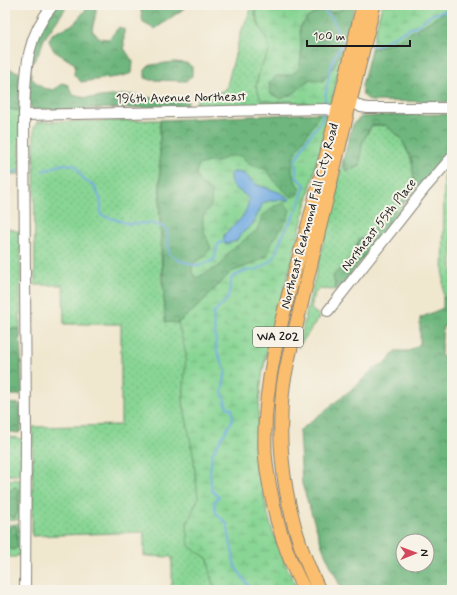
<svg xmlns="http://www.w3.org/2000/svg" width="457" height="595" font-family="Mynerve,sans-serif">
<defs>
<pattern id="grass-dots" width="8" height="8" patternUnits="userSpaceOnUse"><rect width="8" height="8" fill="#88d594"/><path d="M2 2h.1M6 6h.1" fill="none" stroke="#75b67f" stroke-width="1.8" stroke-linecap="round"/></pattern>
<pattern id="forest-crowns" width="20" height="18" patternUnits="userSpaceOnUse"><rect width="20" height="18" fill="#6eb67e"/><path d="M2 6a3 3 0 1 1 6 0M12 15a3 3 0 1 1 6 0" fill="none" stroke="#5a9366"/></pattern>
<pattern id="wetland-marsh" width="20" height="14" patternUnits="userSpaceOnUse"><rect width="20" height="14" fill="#88d594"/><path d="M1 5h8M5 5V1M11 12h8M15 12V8" fill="none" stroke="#75b67f"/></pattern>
</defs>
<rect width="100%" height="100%" fill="#f7f3e8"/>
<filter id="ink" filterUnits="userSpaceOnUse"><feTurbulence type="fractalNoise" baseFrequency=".025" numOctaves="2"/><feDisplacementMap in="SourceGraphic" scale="8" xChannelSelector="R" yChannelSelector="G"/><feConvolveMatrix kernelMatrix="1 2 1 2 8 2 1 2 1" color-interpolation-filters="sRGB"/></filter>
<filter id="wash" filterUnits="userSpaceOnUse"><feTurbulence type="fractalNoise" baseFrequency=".012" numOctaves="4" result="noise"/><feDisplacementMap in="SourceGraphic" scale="16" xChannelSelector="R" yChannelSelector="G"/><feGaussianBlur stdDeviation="0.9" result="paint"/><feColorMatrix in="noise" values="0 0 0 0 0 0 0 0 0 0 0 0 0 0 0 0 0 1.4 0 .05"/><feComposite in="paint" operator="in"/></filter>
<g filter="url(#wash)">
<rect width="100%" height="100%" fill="#f0e7cf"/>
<g fill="url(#grass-dots)" stroke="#527858">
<path d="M253 5H254L256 18 262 31 268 39 270 50 260 69 256 86 277 102 290 101 319 106 200 107 196 105 198 97 203 94 209 97 226 89 241 32Z"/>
<path d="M5 108 20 111V174H5Z"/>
<path d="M160 120V213L162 283 178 323 195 309 231 272 252 264 267 256 274 238 292 261 272 330 262 375 258 413 259 463 257 480 275 590H170L172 583V557L144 556V532L32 536 33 427 121 425V324H64L63 285H35L34 128 37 122Z"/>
<path d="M372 125H385L401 138 412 161 414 181 401 202 404 204 399 212 390 208 375 219 374 232 359 240 351 257 333 276 336 290 320 289 314 294 311 309 320 316 298 348 343 160 346 171 360 166 362 143Z"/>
<path d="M452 164V297L443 298 444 172Z"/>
<path d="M5 228 21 232 20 329 5 328Z"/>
<path d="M5 436 22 439V472L17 475H5Z"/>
<path d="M19 479 22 482 21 518 16 520H5V480Z"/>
<path d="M18 524 22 527 20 555 15 557H5V525Z"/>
</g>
<g fill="url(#forest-crowns)" stroke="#45694d" fill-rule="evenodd">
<path d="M56 5H68L44 39 39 53 30 67 32 79 43 88 54 90 62 83 68 85 73 95C89 101 108 95 126 95 140 94 153 99 166 101 173 101 182 99 188 102V104L186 106 177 107 33 110C28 104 28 97 28 89 26 60 36 27 56 5Z"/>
<path d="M87 5H96V13L92 30 99 38 109 39 119 27 124 29V48L133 62 132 73 123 76 81 82 74 75 75 64 54 51 49 41 52 34 74 24 87 8Z"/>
<path d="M140 5H189L155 29 143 23Z"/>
<path d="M345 5H355L346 38 335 65 323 81 310 79 294 93 281 99 270 93 269 83 276 76 290 75 301 56 300 27 308 17 319 11 332 12 343 9Z"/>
<path d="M452 5V102L370 101 363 95 362 86 371 49 394 42 437 17Z"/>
<path d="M174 62 186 63 192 67V76L186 81 151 80 145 78V70L150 65Z"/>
<path d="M5 68 19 72 20 111 5 108Z"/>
<path d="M320 113 328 120 300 226 274 238 267 256 252 264 231 272 195 309 178 323 165 322 160 213V120Z"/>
<path d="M452 114V151L404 204 401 202 414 181 412 161 401 138 385 125H372L362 143 360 166 346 171 343 160 353 124 361 117 391 115Z"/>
<path d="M392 208 399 212 342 286 336 290 333 276 351 257 359 240 374 232C376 216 375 212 392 208Z"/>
<path d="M452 297V327L443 326 441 356 452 358V590H342L323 549 302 484 299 431 357 385 373 369 387 362 395 351H409L420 344V318L443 308V298ZM403 541H427V565H403Z"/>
<path d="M5 328 20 329 22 393 20 395H5V392L7 389Z"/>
<path d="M5 403 19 404 21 406V431L18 433 5 431Z"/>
<path d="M16 487 19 490 18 511 15 517H11L8 515V493L13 488Z"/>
<path d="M14 526 17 527V548L11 550 6 545 7 534 10 527Z"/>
</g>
<g fill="url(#wetland-marsh)" stroke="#527858">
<path d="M254 5H345L343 9 332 12 319 11 308 17 300 27 301 56 299 69 290 75 276 76 269 83 270 93 281 99 294 93 310 79 323 81 335 65 346 38 332 101 329 104 319 106 290 101 277 102 261 100 256 86 260 69 270 50C268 42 266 38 262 31 258 23 256 14 254 5Z"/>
<path d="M382 5H452L437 17 394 42 371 49Z"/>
<path d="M320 113 326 114 328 120C315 167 304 214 292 261 282 299 268 337 262 376 254 431 257 490 277 543 282 559 291 575 298 590H215L212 582 208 559 189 546 187 524 198 498 193 454 183 402 186 354 178 323 195 309 231 272 252 264 267 256 274 238 287 220 290 210 284 203 273 207 262 217 257 230 228 253 221 265 196 278 192 271 193 263 204 257 211 248 203 229V216L211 206 212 192 203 186 196 176 198 165 209 162H218L228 156H242L248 164 267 170C274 181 281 190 292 197L297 195 300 189C284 167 295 151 309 132 313 126 316 119 320 113Z"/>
</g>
<path fill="#73ace2" stroke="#48647f" d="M234 172C252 173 246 180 258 185 270 190 279 190 290 199L288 201C279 198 271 200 263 203L253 224 241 234 236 241 226 244 224 241V235C237 221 246 219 249 199 240 188 229 190 230 174Z"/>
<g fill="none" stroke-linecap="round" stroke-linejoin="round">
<g stroke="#73ace2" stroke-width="2">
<path d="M293 5 303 8 320 7 333 19 338 34 346 43"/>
<path d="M369 45 377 46 400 33 418 25 433 14 452 10"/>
<path d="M324 106C327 92 329 44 349 44"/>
<path d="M43 171 63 164 75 165 85 181 94 185 101 201V215L129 224 152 223 167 229 169 253 178 260 198 266 214 260 218 244 224 241"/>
<path d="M5 172 11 173 17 171"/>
<path d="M251 590 235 566 227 524 216 513 214 501 219 497 212 491 210 473 212 454 233 419 232 409 227 407 222 392 226 371 217 352 213 314 228 298 232 277 246 271 259 269 274 258 281 239 298 207 305 185 297 178 295 161 306 141 321 121 323 112"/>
</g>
</g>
</g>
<g filter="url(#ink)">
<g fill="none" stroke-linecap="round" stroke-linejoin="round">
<g stroke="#868276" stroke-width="12">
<g id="minor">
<path d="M351 101 361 107 368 108H452"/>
<path d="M24 115 327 109 332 111 337 115"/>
<path d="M328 311 425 188 452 157"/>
<path d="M25 590 26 435 24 115C26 73 24 39 53 5"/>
</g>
</g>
<g stroke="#868276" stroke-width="15">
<g id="major">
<path d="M305 590C292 569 284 544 277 520 272 498 266 474 265 451 262 369 291 289 312 211 330 143 347 74 363 5"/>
<path d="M319 590C288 527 275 457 283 387 286 366 292 344 297 322 304 293 311 263 318 234 336 158 355 81 374 5"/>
</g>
</g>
<use href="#minor" stroke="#fff" stroke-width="10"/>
<use href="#major" stroke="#fabe6e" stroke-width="13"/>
</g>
</g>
<g text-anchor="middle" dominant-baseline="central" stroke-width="4" stroke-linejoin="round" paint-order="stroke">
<rect fill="#f7f3e8" stroke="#5e5c59" stroke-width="1" x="253" y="327" width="50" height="20" rx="3"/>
<g font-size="12" font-weight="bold" fill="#1c1c1c">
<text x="278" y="337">WA 202</text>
</g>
<g font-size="13" fill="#1c1c1c" stroke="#f7f3e8">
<text transform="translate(181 98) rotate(-1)">196th Avenue Northeast</text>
<text transform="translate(310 216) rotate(-75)">Northeast Redmond Fall City Road</text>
<text transform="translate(379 225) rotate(-52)">Northeast 55th Place</text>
</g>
</g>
<rect width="457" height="595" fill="none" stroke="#f7f3e8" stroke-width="20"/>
<g transform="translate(415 553) rotate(89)"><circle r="19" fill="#f7f3e8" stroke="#9f9d96"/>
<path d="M0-3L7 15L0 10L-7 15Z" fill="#d1495b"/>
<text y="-6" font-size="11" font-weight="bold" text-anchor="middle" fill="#1c1c1c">N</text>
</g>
<path d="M307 40v6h103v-6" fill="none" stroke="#1c1c1c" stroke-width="2"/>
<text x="313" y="40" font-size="12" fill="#1c1c1c" stroke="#f7f3e8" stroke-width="3" paint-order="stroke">100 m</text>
</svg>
